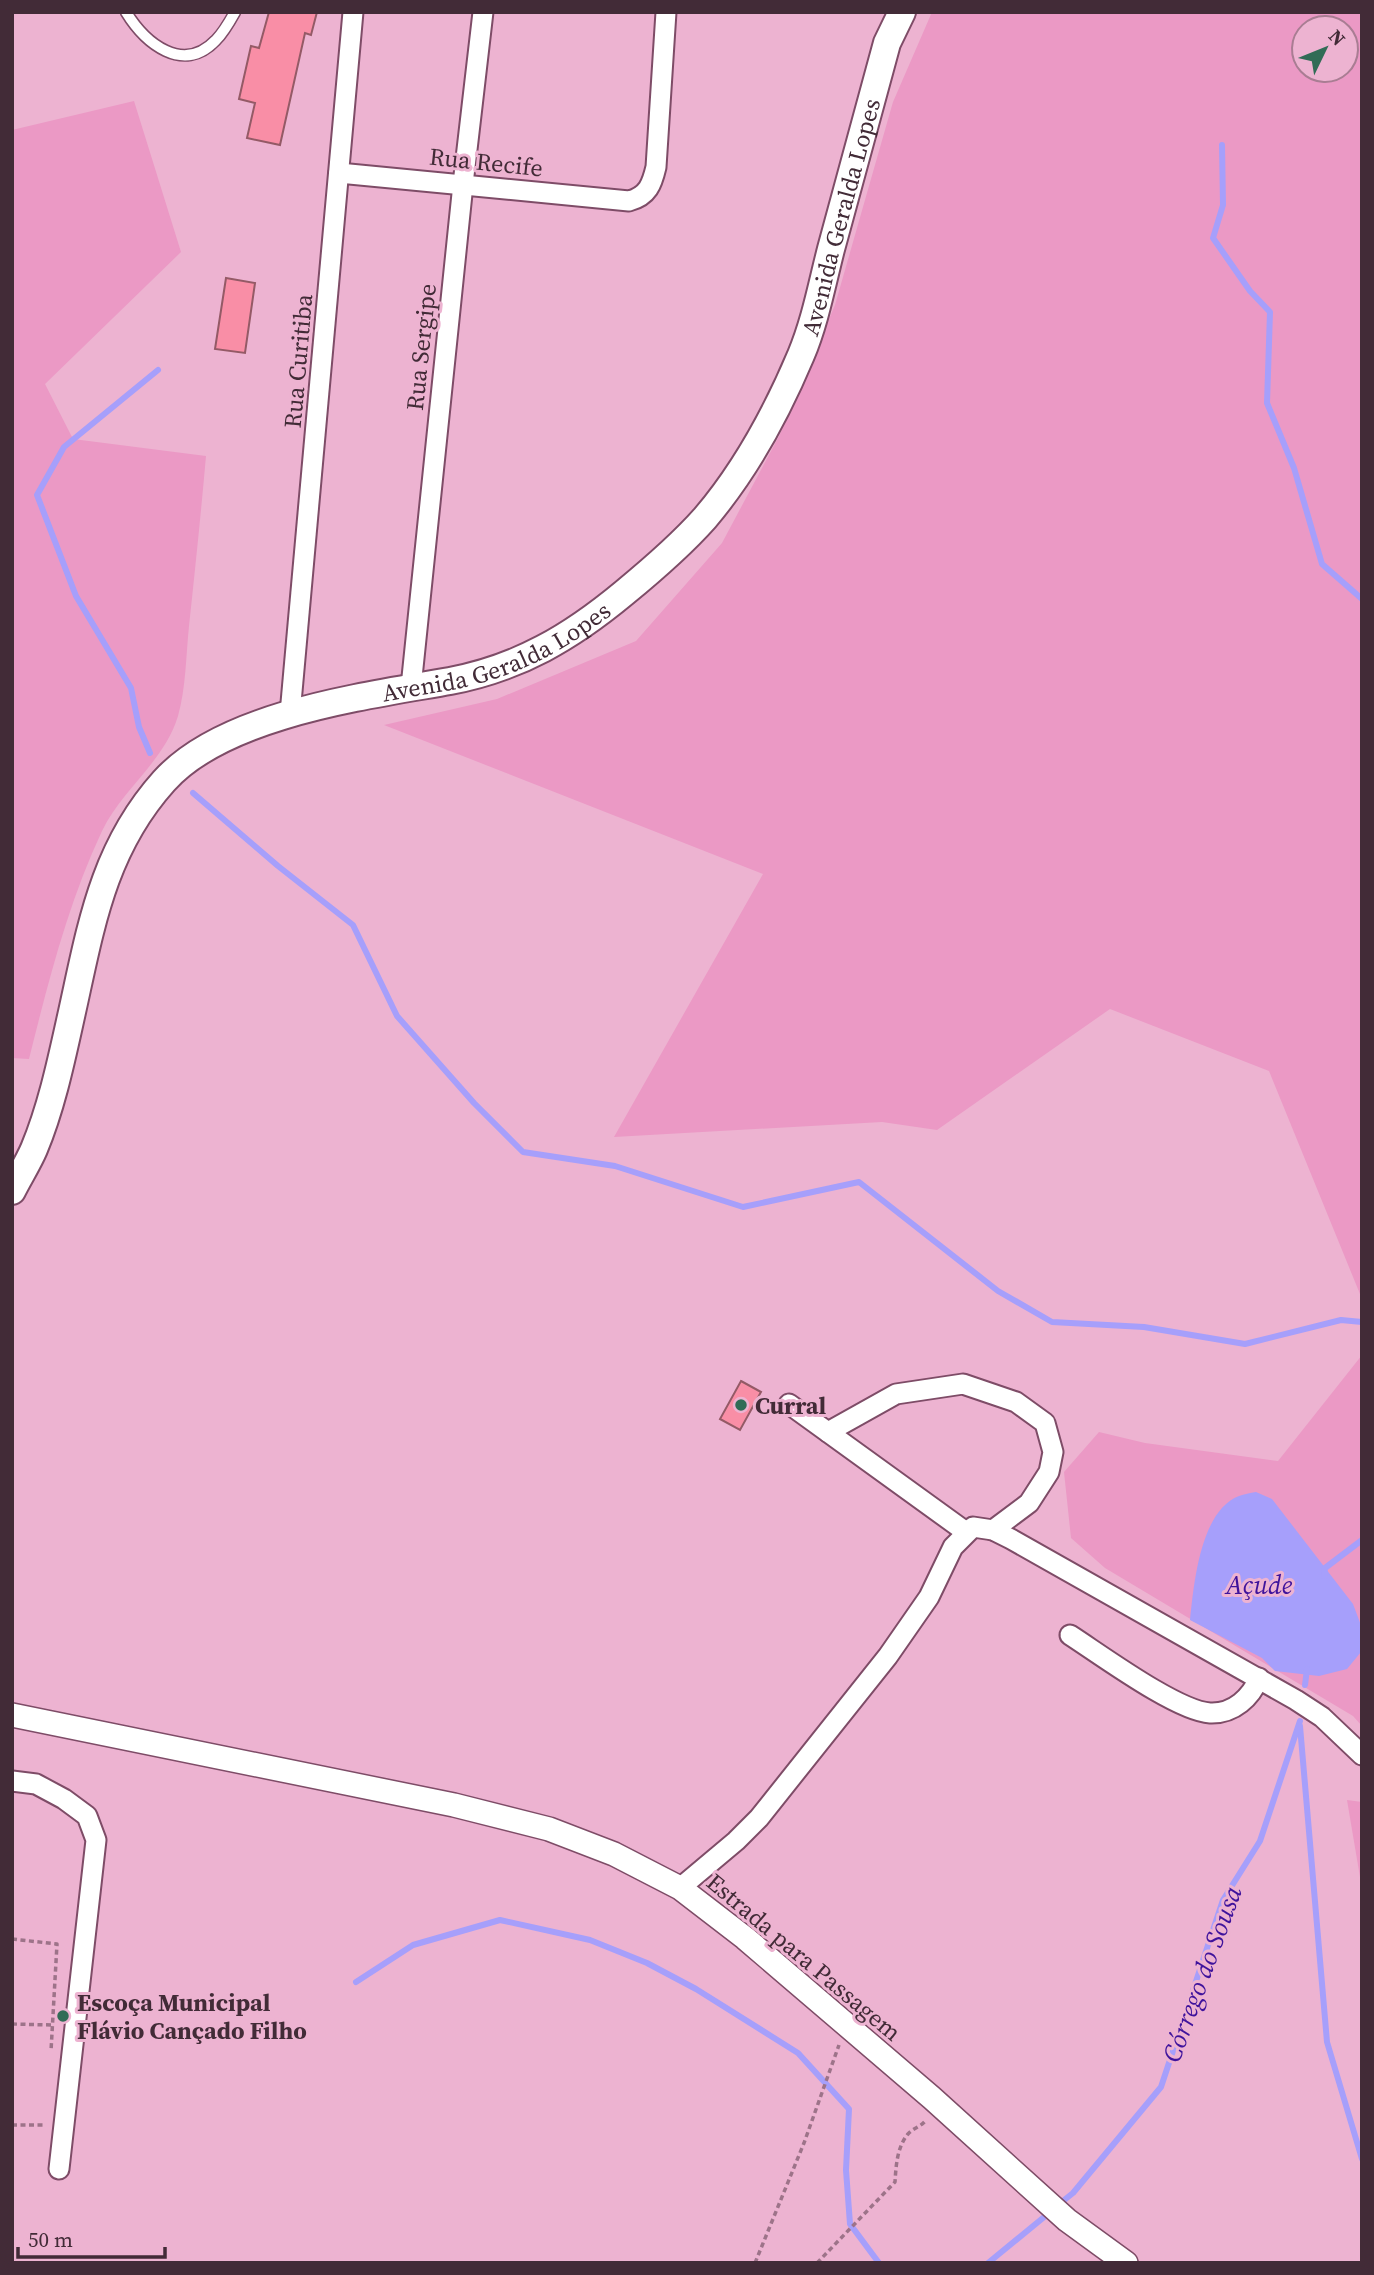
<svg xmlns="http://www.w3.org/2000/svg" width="1374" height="2275" font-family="'Source Serif 4',serif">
<rect width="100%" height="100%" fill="#edb3d1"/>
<g fill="#eb99c5" fill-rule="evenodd">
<path d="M932 12H1362V1299L1269 1071 1110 1009 937 1130 882 1122 614 1137 763 874 384 725 497 699 636 641 722 543 779 436 835 305 893 102ZM1304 28H1346V70H1304Z"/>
<path d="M134 101 181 252 45 384 73 439 206 456C201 513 195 570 189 626 186 655 186 688 178 716 164 762 122 789 102 831 68 903 48 983 29 1059L12 1058V130Z"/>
<path d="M1362 1355V1726L1353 1716 1105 1568 1071 1538 1064 1472 1099 1432 1145 1443 1278 1461Z"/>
<path d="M1347 1800 1362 1802V1889Z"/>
</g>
<path fill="#a69ffb" d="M1256 1492 1272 1499 1353 1604 1362 1628 1361 1652 1347 1669 1319 1676 1275 1671 1262 1658 1190 1620C1194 1584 1200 1511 1239 1496 1244 1494 1250 1493 1256 1492Z"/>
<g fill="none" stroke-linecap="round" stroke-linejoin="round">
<g stroke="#a69ffb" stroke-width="6">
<path d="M1222 145 1223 205 1213 238 1250 291 1270 312 1267 403 1294 468 1322 564 1362 599"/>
<path d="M150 753 139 727 131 688 76 596 37 495 64 447 158 370"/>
<path d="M193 793 278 866 353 925 397 1016 474 1103 523 1152 615 1166 743 1207 859 1182 998 1291 1052 1322 1144 1327 1245 1344 1341 1320 1362 1322"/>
<path d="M1324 1576 1325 1568 1362 1540"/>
<path d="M1305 1685 1307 1669"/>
<path d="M1300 1726 1327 2042 1362 2159"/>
<path d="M356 1982 413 1945 500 1920 590 1940 647 1963 696 1989 798 2053 849 2109 846 2170 850 2224 879 2263"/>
<path d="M1063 2201 1073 2193 1161 2087 1223 1900 1260 1841 1300 1721"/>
<path d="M988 2263 1049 2213"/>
</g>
</g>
<g fill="#f98ea6" stroke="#945a66" stroke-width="2">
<path d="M269 12H317L311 35 305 33 280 145 247 138 255 103 239 99 251 46 259 48Z"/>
<path d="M226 278 255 283 245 353 215 349Z"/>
<path d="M741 1381 761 1392 740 1430 720 1419Z"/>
</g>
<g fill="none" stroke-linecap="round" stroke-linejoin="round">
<g stroke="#7e4c67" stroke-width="13">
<path id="service" d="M126 12C145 43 183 75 216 40 224 32 230 21 235 12"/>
</g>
<g stroke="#7e4c67" stroke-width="23">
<g id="minor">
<path d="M339 173 629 201C648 196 652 184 656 167L666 12"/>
<path d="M411 687 463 184 483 12"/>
<path d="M290 714 353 12"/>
<path d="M789 1404 966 1532"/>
<path d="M828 1432 896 1394 963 1384 1016 1402 1045 1423 1053 1452 1049 1472 1029 1503 993 1530"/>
<path d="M1070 1635C1101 1655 1177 1711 1210 1713 1234 1714 1251 1697 1259 1678"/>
<path d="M12 1781 36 1784 64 1799 87 1816 96 1840 59 2169"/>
<path d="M680 1888 736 1841 759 1818 888 1656 929 1597 953 1547 973 1527 993 1530 1011 1539 1296 1700 1322 1717 1362 1755"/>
</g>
</g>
<g stroke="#7e4c67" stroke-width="26">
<path id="tertiary" d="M12 1715 454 1805 549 1829 614 1854 680 1888 745 1938 932 2098 1067 2220 1126 2263"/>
</g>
<g stroke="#7e4c67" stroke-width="30">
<g id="secondary">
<path id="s1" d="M12 1191C19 1177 28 1163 34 1149 52 1106 62 1057 72 1012 91 926 103 849 164 781 224 714 366 696 450 681 519 668 571 637 624 593 652 570 681 545 705 518 745 471 777 412 801 355 815 322 822 284 831 249 850 180 868 112 887 43L902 12"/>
</g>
</g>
<g stroke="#9d7389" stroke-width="3.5" stroke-dasharray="5 3.5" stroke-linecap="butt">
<path d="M12 1939 57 1944 51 2051"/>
<path d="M12 2024 52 2025"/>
<path d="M12 2125H44"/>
<path d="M755 2263 804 2143 839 2045"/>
<path d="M817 2263 895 2182C896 2166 897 2147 908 2134 913 2128 921 2127 926 2120"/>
</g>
<use href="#service" stroke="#fff" stroke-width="10"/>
<use href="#minor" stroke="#fff" stroke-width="19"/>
<use href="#tertiary" stroke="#fff" stroke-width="23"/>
<use href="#secondary" stroke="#fff" stroke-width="26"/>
</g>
<g fill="#316c56" stroke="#edb3d1" stroke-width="2.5">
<circle cx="741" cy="1405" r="7"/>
<circle cx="63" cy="2016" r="7"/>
</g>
<g text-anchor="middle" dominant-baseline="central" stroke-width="6" stroke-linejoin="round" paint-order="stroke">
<g font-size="24" fill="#422b37" stroke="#edb3d1">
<text transform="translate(486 162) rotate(6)">Rua Recife</text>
<text stroke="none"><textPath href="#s1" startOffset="1391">Avenida Geralda Lopes</textPath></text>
<text transform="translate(421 347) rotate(-84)">Rua Sergipe</text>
<text transform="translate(298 361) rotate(-85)">Rua Curitiba</text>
<text stroke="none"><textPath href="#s1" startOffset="803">Avenida Geralda Lopes</textPath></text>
<text transform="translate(804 1957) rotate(40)">Estrada para Passagem</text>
</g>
<g font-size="24" font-weight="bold" fill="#422b37" stroke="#edb3d1" text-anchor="start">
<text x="755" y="1405">Curral</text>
<text x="77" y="2002">Escoça Municipal<tspan x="77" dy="28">Flávio Cançado Filho</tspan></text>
</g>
<g font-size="26" font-style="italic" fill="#3f139c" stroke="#edb3d1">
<text x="1259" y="1585">Açude</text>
<text transform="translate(1202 1974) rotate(-70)">Córrego do Sousa</text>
</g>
</g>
<rect width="1374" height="2275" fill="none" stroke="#422b37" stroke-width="28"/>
<g transform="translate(1325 49) rotate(47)"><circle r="33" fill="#edb3d1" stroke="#a97d93" stroke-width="2"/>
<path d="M0-5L12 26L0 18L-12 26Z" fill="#316c56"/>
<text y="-10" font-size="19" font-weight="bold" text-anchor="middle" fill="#422b37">N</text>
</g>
<path d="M18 2247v10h147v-10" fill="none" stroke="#422b37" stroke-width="3.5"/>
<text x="28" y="2247" font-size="21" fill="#422b37" stroke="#edb3d1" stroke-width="5" paint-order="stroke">50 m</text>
</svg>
